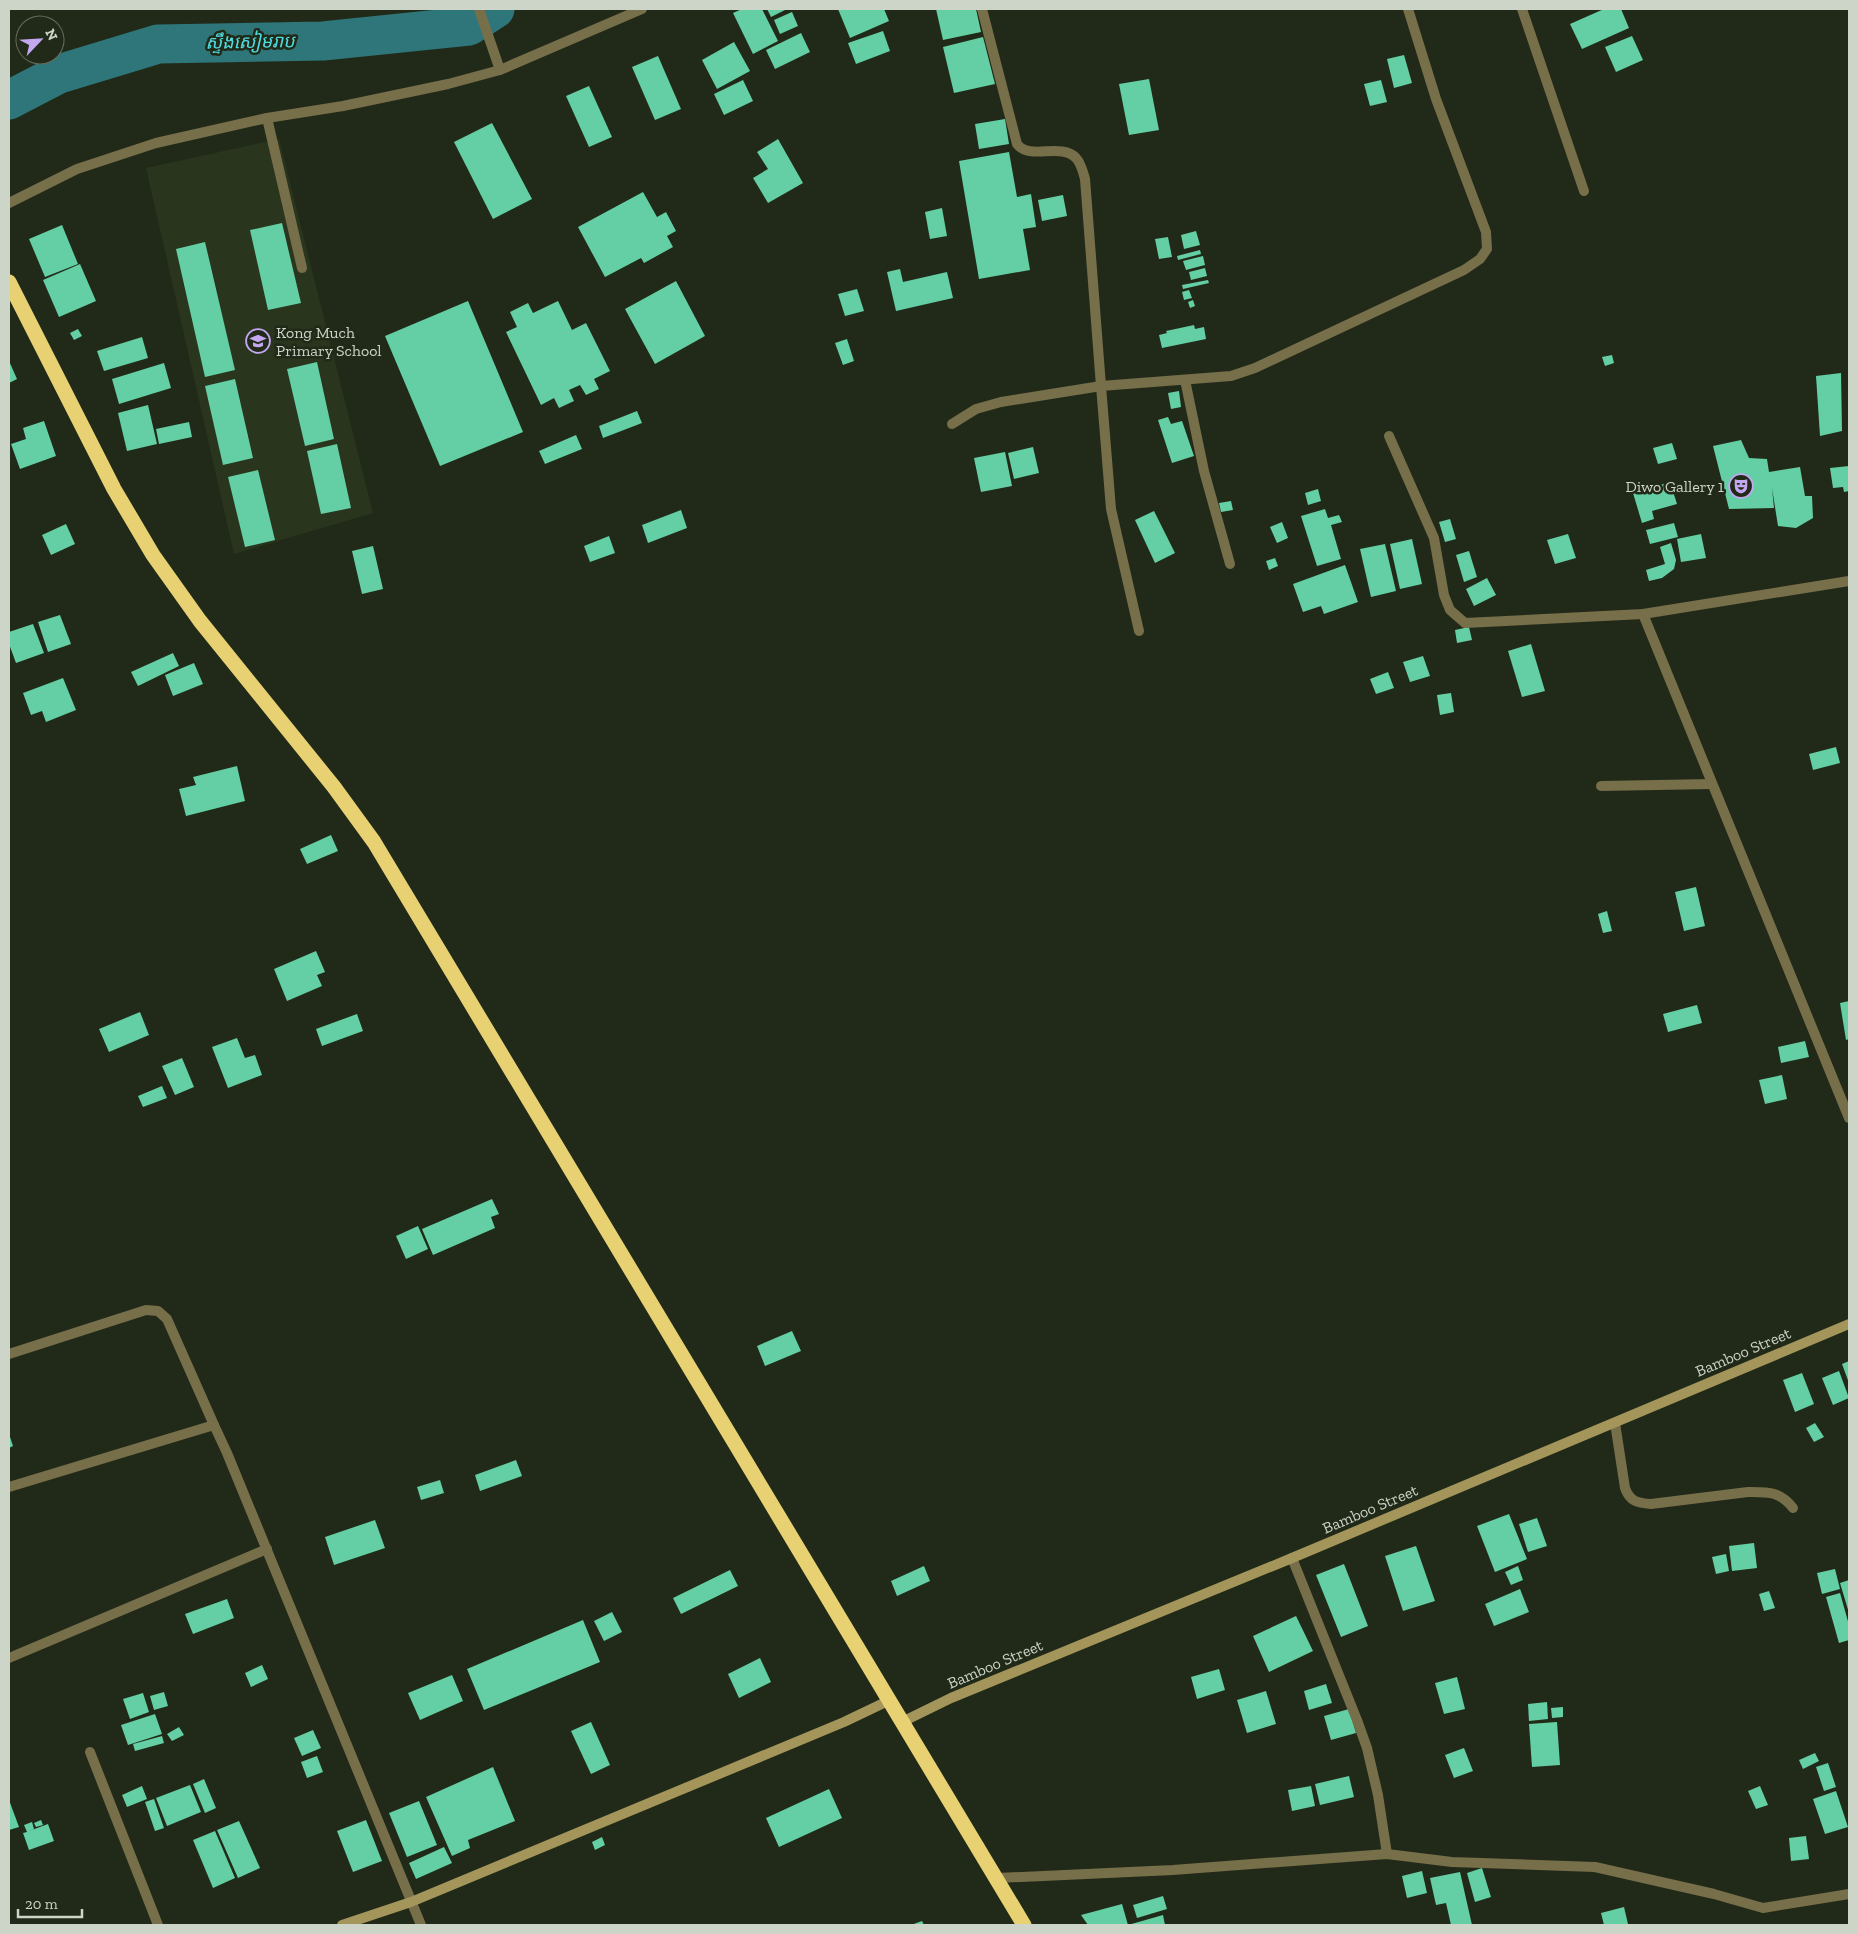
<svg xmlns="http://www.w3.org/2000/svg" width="1858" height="1934" font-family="'Zilla Slab','Noto Sans Khmer',serif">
<rect width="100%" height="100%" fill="#212a18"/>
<path fill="#29351d" d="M279 139 373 513 234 554 146 168Z"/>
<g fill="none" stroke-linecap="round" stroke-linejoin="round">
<path stroke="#2e7679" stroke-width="39" d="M9 100 59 74 158 44 323 41 469 26 495 9"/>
</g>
<g fill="#64cfa4">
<path d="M742 9H762L778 41 753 54 733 13Z"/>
<path d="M767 9H787L771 17Z"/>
<path d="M838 9H884L889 21 850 38Z"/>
<path d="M936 9H976L981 32 943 40Z"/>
<path d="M1604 9H1621L1629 28 1582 49 1570 24Z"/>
<path d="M792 12 798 26 780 34 774 20Z"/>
<path d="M883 31 890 51 856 64 848 43Z"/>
<path d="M801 33 810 52 775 69 766 50Z"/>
<path d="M1632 36 1643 60 1616 72 1605 47Z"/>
<path d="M983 37 995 84 954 93 943 47Z"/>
<path d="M734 42 750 71 717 89 702 60Z"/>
<path d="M1404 55 1412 83 1394 88 1387 59Z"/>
<path d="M658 56 681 109 655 120 632 67Z"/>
<path d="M1149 79 1159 130 1129 135 1119 84Z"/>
<path d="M743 80 753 101 724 115 714 94Z"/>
<path d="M1381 80 1387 102 1370 106 1364 84Z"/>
<path d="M589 86 612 137 589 147 566 96Z"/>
<path d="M1005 119 1009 144 979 149 975 124Z"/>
<path d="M492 123 532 199 493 219 454 142Z"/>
<path d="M778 139 803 183 768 203 753 178 768 169 757 152Z"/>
<path d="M1009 152 1017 197 1031 194 1036 227 1023 229 1030 270 979 279 959 161Z"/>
<path d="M643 192 657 217 666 212 676 231 667 236 673 247 644 263 641 258 605 277 578 227Z"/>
<path d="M1063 195 1067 216 1042 221 1038 200Z"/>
<path d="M942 208 947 236 930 239 925 212Z"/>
<path d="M282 223 301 303 268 310 250 230Z"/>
<path d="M62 225 78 264 45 277 29 239Z"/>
<path d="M1196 231 1200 245 1184 249 1181 235Z"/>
<path d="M1168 237 1172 257 1159 259 1155 239Z"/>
<path d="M205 242 235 370 205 377 176 249Z"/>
<path d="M1200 250 1201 254 1178 260 1177 256Z"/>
<path d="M1203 256 1205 265 1186 270 1183 261Z"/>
<path d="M80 264 96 301 59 317 43 280Z"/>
<path d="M1205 268 1207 276 1191 280 1189 272Z"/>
<path d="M900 269 903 282 947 272 953 298 896 311 887 272Z"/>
<path d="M1208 280 1209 283 1183 289 1182 285Z"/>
<path d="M676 281 705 336 655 364 625 309Z"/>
<path d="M857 289 864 311 845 316 838 294Z"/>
<path d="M1189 290 1192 298 1184 300 1182 292Z"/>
<path d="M1193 300 1195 306 1190 308 1188 302Z"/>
<path d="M468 301 523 432 440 466 385 336Z"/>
<path d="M558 301 572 330 586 323 610 371 594 379 599 389 586 395 580 385 569 390 574 401 559 408 554 398 541 405 506 332 517 327 510 312 528 303 533 313Z"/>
<path d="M1194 325 1195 329 1204 327 1206 339 1162 348 1159 335 1167 333 1166 331Z"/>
<path d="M78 329 82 336 74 340 70 333Z"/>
<path d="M142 337 148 358 104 371 97 351Z"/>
<path d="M847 339 854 361 843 365 835 343Z"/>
<path d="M1612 355 1614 363 1605 366 1602 357Z"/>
<path d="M9 361 17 379 9 383Z"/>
<path d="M317 362 334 439 305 446 287 369Z"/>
<path d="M164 363 171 388 119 404 112 379Z"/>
<path d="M1841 373 1842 431 1820 436 1816 376Z"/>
<path d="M235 379 253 458 223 465 205 386Z"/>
<path d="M1179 391 1181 407 1171 409 1168 393Z"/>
<path d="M148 405 157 444 127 451 118 413Z"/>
<path d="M637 411 642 423 603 438 599 426Z"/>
<path d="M1168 417 1171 424 1182 421 1194 456 1172 463 1158 420Z"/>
<path d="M44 421 56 456 20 469 11 444 26 439 23 428Z"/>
<path d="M189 422 192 437 159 444 156 429Z"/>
<path d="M576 435 582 449 545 464 539 451Z"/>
<path d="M1741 440 1749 458 1767 459 1769 472 1800 467 1805 496H1812L1813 518 1796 528 1778 526 1772 488 1774 508 1729 509 1713 446Z"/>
<path d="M1672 443 1677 459 1658 464 1653 448Z"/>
<path d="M337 444 351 508 321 514 307 451Z"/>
<path d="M1033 447 1039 473 1014 479 1008 453Z"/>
<path d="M1005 452 1012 486 981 492 974 458Z"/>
<path d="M1849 466V491L1844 492 1843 487 1833 488 1830 468Z"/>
<path d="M258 470 275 540 245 547 228 477Z"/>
<path d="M1670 482 1677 504 1652 511 1654 519 1642 523 1633 493Z"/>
<path d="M1318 489 1321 501 1308 505 1305 493Z"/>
<path d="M1231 501 1233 510 1221 512 1219 503Z"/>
<path d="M1325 509 1328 518 1339 515 1342 522 1331 525 1341 559 1317 566 1301 516Z"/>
<path d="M681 510 687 528 648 543 642 525Z"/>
<path d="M1154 511 1175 553 1155 563 1135 520Z"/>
<path d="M1450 519 1456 539 1445 542 1439 522Z"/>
<path d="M1282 522 1288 538 1277 543 1270 527Z"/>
<path d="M1674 523 1678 537 1650 544 1646 530Z"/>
<path d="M66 524 75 544 51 555 42 535Z"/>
<path d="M1568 534 1576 558 1555 564 1547 540Z"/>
<path d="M1701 534 1706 558 1681 562 1677 539Z"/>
<path d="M609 536 615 553 590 562 584 546Z"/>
<path d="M1412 539 1422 584 1400 589 1390 544Z"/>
<path d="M1671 543 1676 560 1674 569 1662 578 1649 581 1646 570 1665 564 1660 547Z"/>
<path d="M1385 544 1396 591 1371 597 1360 549Z"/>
<path d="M373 546 383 589 362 594 352 551Z"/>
<path d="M1469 551 1477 577 1464 582 1456 555Z"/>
<path d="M1275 558 1278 566 1269 570 1266 561Z"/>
<path d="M1345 565 1358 602 1324 614 1321 606 1303 612 1293 584Z"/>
<path d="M1487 578 1496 595 1474 606 1466 589Z"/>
<path d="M60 615 71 644 48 652 38 622Z"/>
<path d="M33 624 44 653 16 663 9 644V632Z"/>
<path d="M1469 627 1472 640 1457 643 1455 630Z"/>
<path d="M1531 644 1545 691 1522 697 1508 651Z"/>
<path d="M173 653 179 666 138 686 131 672Z"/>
<path d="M1423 656 1430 676 1410 682 1403 662Z"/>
<path d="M194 663 203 684 173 696 165 675Z"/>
<path d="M1388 672 1394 688 1376 694 1370 679Z"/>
<path d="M63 678 76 710 46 722 42 711 31 715 23 693Z"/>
<path d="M1451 693 1454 712 1440 715 1437 695Z"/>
<path d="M1836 747 1840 763 1813 770 1809 754Z"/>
<path d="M237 766 245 801 186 816 179 789 196 785 193 777Z"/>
<path d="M331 835 338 851 307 864 300 849Z"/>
<path d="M1696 887 1705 926 1684 931 1675 892Z"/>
<path d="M1607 911 1612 931 1603 933 1598 914Z"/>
<path d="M316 951 325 972 317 975 322 986 287 1001 274 969Z"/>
<path d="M1849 1001V1039L1846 1040 1840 1003Z"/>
<path d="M1697 1005 1702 1023 1668 1032 1663 1014Z"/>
<path d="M140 1012 149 1035 109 1052 99 1029Z"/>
<path d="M357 1014 363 1031 322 1046 316 1029Z"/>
<path d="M237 1038 245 1058 255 1055 262 1075 228 1088 212 1047Z"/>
<path d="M1805 1041 1809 1057 1781 1063 1778 1047Z"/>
<path d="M182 1058 194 1087 175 1095 162 1066Z"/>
<path d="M1782 1075 1787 1099 1765 1104 1759 1080Z"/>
<path d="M162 1086 167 1098 143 1107 138 1096Z"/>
<path d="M492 1199 499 1214 491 1217 495 1228 433 1255 422 1229Z"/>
<path d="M418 1226 428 1249 406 1259 396 1236Z"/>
<path d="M792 1331 801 1351 765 1366 757 1346Z"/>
<path d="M1849 1361V1383L1842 1364Z"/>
<path d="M1839 1371 1849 1398 1833 1405 1822 1378Z"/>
<path d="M1802 1373 1814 1404 1795 1412 1783 1380Z"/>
<path d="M1815 1423 1824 1437 1814 1442 1806 1428Z"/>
<path d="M9 1434 13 1446 9 1448Z"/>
<path d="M516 1460 522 1476 480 1491 475 1475Z"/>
<path d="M440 1480 444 1493 421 1500 417 1487Z"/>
<path d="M1509 1514 1527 1559 1495 1572 1477 1526Z"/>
<path d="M1537 1518 1547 1546 1528 1552 1519 1524Z"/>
<path d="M375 1520 385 1548 334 1565 325 1537Z"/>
<path d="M1754 1543 1757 1568 1732 1571 1729 1546Z"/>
<path d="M1416 1546 1435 1601 1403 1611 1385 1556Z"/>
<path d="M1726 1554 1729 1571 1716 1574 1712 1557Z"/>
<path d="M1344 1564 1368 1626 1341 1637 1316 1575Z"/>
<path d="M924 1566 930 1581 897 1596 891 1581Z"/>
<path d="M1518 1566 1523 1580 1511 1585 1505 1572Z"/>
<path d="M1835 1569 1840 1589 1822 1594 1817 1573Z"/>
<path d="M730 1570 738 1586 681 1614 673 1598Z"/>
<path d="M1849 1580V1613L1840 1583Z"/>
<path d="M1520 1589 1529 1612 1494 1626 1485 1604Z"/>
<path d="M1769 1591 1775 1608 1764 1611 1759 1594Z"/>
<path d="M1840 1593 1849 1625V1640L1839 1643 1826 1597Z"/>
<path d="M227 1599 234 1618 193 1634 185 1614Z"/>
<path d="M612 1612 622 1632 604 1641 594 1621Z"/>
<path d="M1296 1616 1313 1651 1269 1672 1253 1636Z"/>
<path d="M583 1620 600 1662 484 1710 467 1669Z"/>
<path d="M760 1658 771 1682 739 1698 728 1674Z"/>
<path d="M262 1665 268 1679 251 1687 245 1673Z"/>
<path d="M1219 1669 1225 1690 1197 1699 1191 1677Z"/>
<path d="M452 1675 463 1701 420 1720 408 1693Z"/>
<path d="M1457 1677 1465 1709 1444 1714 1435 1683Z"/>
<path d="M1326 1684 1332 1703 1309 1710 1304 1691Z"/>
<path d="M1266 1691 1276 1724 1247 1733 1237 1700Z"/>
<path d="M164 1692 168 1706 154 1710 150 1696Z"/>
<path d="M143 1693 149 1712 130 1719 123 1699Z"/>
<path d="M1547 1702 1548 1719 1529 1721 1528 1704Z"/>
<path d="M1563 1707V1717L1552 1718 1551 1708Z"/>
<path d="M1349 1709 1356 1733 1331 1740 1324 1716Z"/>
<path d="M155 1714 162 1734 128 1745 121 1725Z"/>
<path d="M591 1722 610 1765 591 1774 571 1731Z"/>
<path d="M1557 1722 1560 1765 1532 1767 1529 1724Z"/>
<path d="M179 1727 184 1735 172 1741 167 1734Z"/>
<path d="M313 1730 321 1748 302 1756 294 1738Z"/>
<path d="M162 1736 164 1743 135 1751 133 1744Z"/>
<path d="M1464 1748 1473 1771 1454 1778 1445 1755Z"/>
<path d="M1815 1753 1819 1761 1803 1769 1799 1760Z"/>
<path d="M317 1756 323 1772 307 1778 301 1762Z"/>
<path d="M1828 1763 1836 1787 1824 1791 1816 1767Z"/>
<path d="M493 1767 515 1821 468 1840 470 1848 452 1856 426 1797Z"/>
<path d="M1349 1776 1354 1797 1320 1805 1315 1784Z"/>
<path d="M204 1779 216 1808 205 1813 193 1784Z"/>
<path d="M190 1785 201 1812 167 1826 156 1798Z"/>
<path d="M142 1786 147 1799 127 1807 122 1795Z"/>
<path d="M1311 1786 1315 1806 1292 1811 1288 1790Z"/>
<path d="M1760 1786 1768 1805 1756 1809 1748 1791Z"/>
<path d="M829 1789 842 1818 779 1847 766 1818Z"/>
<path d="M1836 1791 1848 1827 1825 1834 1813 1799Z"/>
<path d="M154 1799 164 1828 155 1831 145 1802Z"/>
<path d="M9 1800 19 1827 9 1830Z"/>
<path d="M419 1801 437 1845 407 1857 389 1813Z"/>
<path d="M41 1820 43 1825 36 1827 34 1823Z"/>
<path d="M366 1820 382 1861 353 1872 337 1831Z"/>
<path d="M239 1821 260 1868 238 1878 217 1830Z"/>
<path d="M32 1822 34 1829 29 1831 48 1824 54 1841 29 1850 23 1833 27 1832 24 1825Z"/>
<path d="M215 1831 235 1878 213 1888 193 1840Z"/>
<path d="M1806 1836 1809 1859 1791 1861 1789 1838Z"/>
<path d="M602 1837 605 1845 595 1850 592 1842Z"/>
<path d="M444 1847 452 1863 416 1879 409 1863Z"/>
<path d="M1482 1868 1491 1897 1475 1902 1467 1873Z"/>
<path d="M1422 1871 1427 1893 1407 1898 1402 1876Z"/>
<path d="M1460 1872 1472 1925H1451L1446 1903 1436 1905 1430 1878Z"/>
<path d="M1163 1896 1167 1909 1137 1918 1133 1905Z"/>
<path d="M1122 1904 1128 1925H1088L1081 1915Z"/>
<path d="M1624 1907 1628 1924 1604 1925 1601 1913Z"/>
<path d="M1163 1915 1165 1925H1128Z"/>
<path d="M922 1921 924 1925H911Z"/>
</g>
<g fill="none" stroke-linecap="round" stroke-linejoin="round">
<g stroke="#776e4a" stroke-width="10">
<path d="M479 9 500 70"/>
<path d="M982 9 1017 144C1030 161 1061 142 1076 158 1081 163 1083 172 1085 179L1101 386 1231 376 1255 368 1464 270 1480 259 1487 249 1486 232 1436 99 1408 9"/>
<path d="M1522 9 1584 191"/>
<path d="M267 118 302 268"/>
<path d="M9 203 77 169 156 143 267 118 343 106 448 84 500 70 642 9"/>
<path d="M1185 380 1204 471 1230 564"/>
<path d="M952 424 976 409 1001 402 1101 386 1111 509 1139 631"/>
<path d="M1389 436 1434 538 1444 595 1450 610 1465 623 1643 614 1849 581"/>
<path d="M1643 614 1849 1118"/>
<path d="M1601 786 1712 784"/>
<path d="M9 1354 146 1310 158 1311 167 1319 214 1425"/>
<path d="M1615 1423 1625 1488C1630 1502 1638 1503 1651 1504L1748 1492C1768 1492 1780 1491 1793 1508"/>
<path d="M9 1487 214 1425 227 1453 421 1925"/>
<path d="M1292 1558 1357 1720 1367 1748 1378 1795 1387 1854"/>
<path d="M9 1658 267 1549"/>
<path d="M90 1752 158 1925"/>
<path d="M997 1878 1173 1870 1387 1854 1452 1862 1595 1867 1714 1894 1763 1908 1849 1894"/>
</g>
<g stroke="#a4965b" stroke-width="10">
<path d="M902 1722 951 1698 1292 1558 1849 1324"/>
<path d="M342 1925 411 1902 844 1722 890 1700"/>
</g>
<path stroke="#e8d172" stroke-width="15" d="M9 282 114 489 153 555 200 621 334 787 374 842 1024 1925"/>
</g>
<defs>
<g id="school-ring" transform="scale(1.25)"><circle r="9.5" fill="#212a18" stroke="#c4a7f1" stroke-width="1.5"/><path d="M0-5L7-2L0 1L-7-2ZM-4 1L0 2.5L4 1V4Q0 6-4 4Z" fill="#c4a7f1"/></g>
<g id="theatre-ring" transform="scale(1.25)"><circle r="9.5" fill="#212a18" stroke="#c4a7f1" stroke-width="1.5"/><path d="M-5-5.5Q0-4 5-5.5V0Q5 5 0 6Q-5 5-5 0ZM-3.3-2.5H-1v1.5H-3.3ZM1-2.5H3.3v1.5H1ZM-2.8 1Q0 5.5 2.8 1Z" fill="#c4a7f1"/></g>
</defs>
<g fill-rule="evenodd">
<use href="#school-ring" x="258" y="341"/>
<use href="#theatre-ring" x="1741" y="486"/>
</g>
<g text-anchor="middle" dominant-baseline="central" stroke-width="5" stroke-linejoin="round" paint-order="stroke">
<g font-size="16" fill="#cdd4c8" stroke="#212a18" text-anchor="start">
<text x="276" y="332">Kong Much<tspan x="276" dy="18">Primary School</tspan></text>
<text x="1724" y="486" text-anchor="end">Diwo Gallery 1</text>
</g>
<g font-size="16" fill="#cdd4c8" stroke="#212a18">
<text transform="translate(1743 1352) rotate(-23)">Bamboo Street</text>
<text transform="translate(1370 1509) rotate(-23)">Bamboo Street</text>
<text transform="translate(995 1664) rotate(-23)">Bamboo Street</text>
</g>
<g font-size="18" font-style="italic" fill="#4fdbe1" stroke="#212a18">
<text transform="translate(250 42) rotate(-1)">ស្ទឹងសៀមរាប</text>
</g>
</g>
<rect width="1858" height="1934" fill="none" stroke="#cdd4c8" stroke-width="20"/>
<g transform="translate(40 40) rotate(65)"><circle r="24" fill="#212a18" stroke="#666e5e"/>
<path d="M0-4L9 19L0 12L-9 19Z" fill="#c4a7f1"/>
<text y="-8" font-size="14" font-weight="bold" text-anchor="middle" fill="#cdd4c8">N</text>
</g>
<path d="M18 1909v8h64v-8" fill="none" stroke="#cdd4c8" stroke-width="2.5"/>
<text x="25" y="1909" font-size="15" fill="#cdd4c8" stroke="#212a18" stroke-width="4" paint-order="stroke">20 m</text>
</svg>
